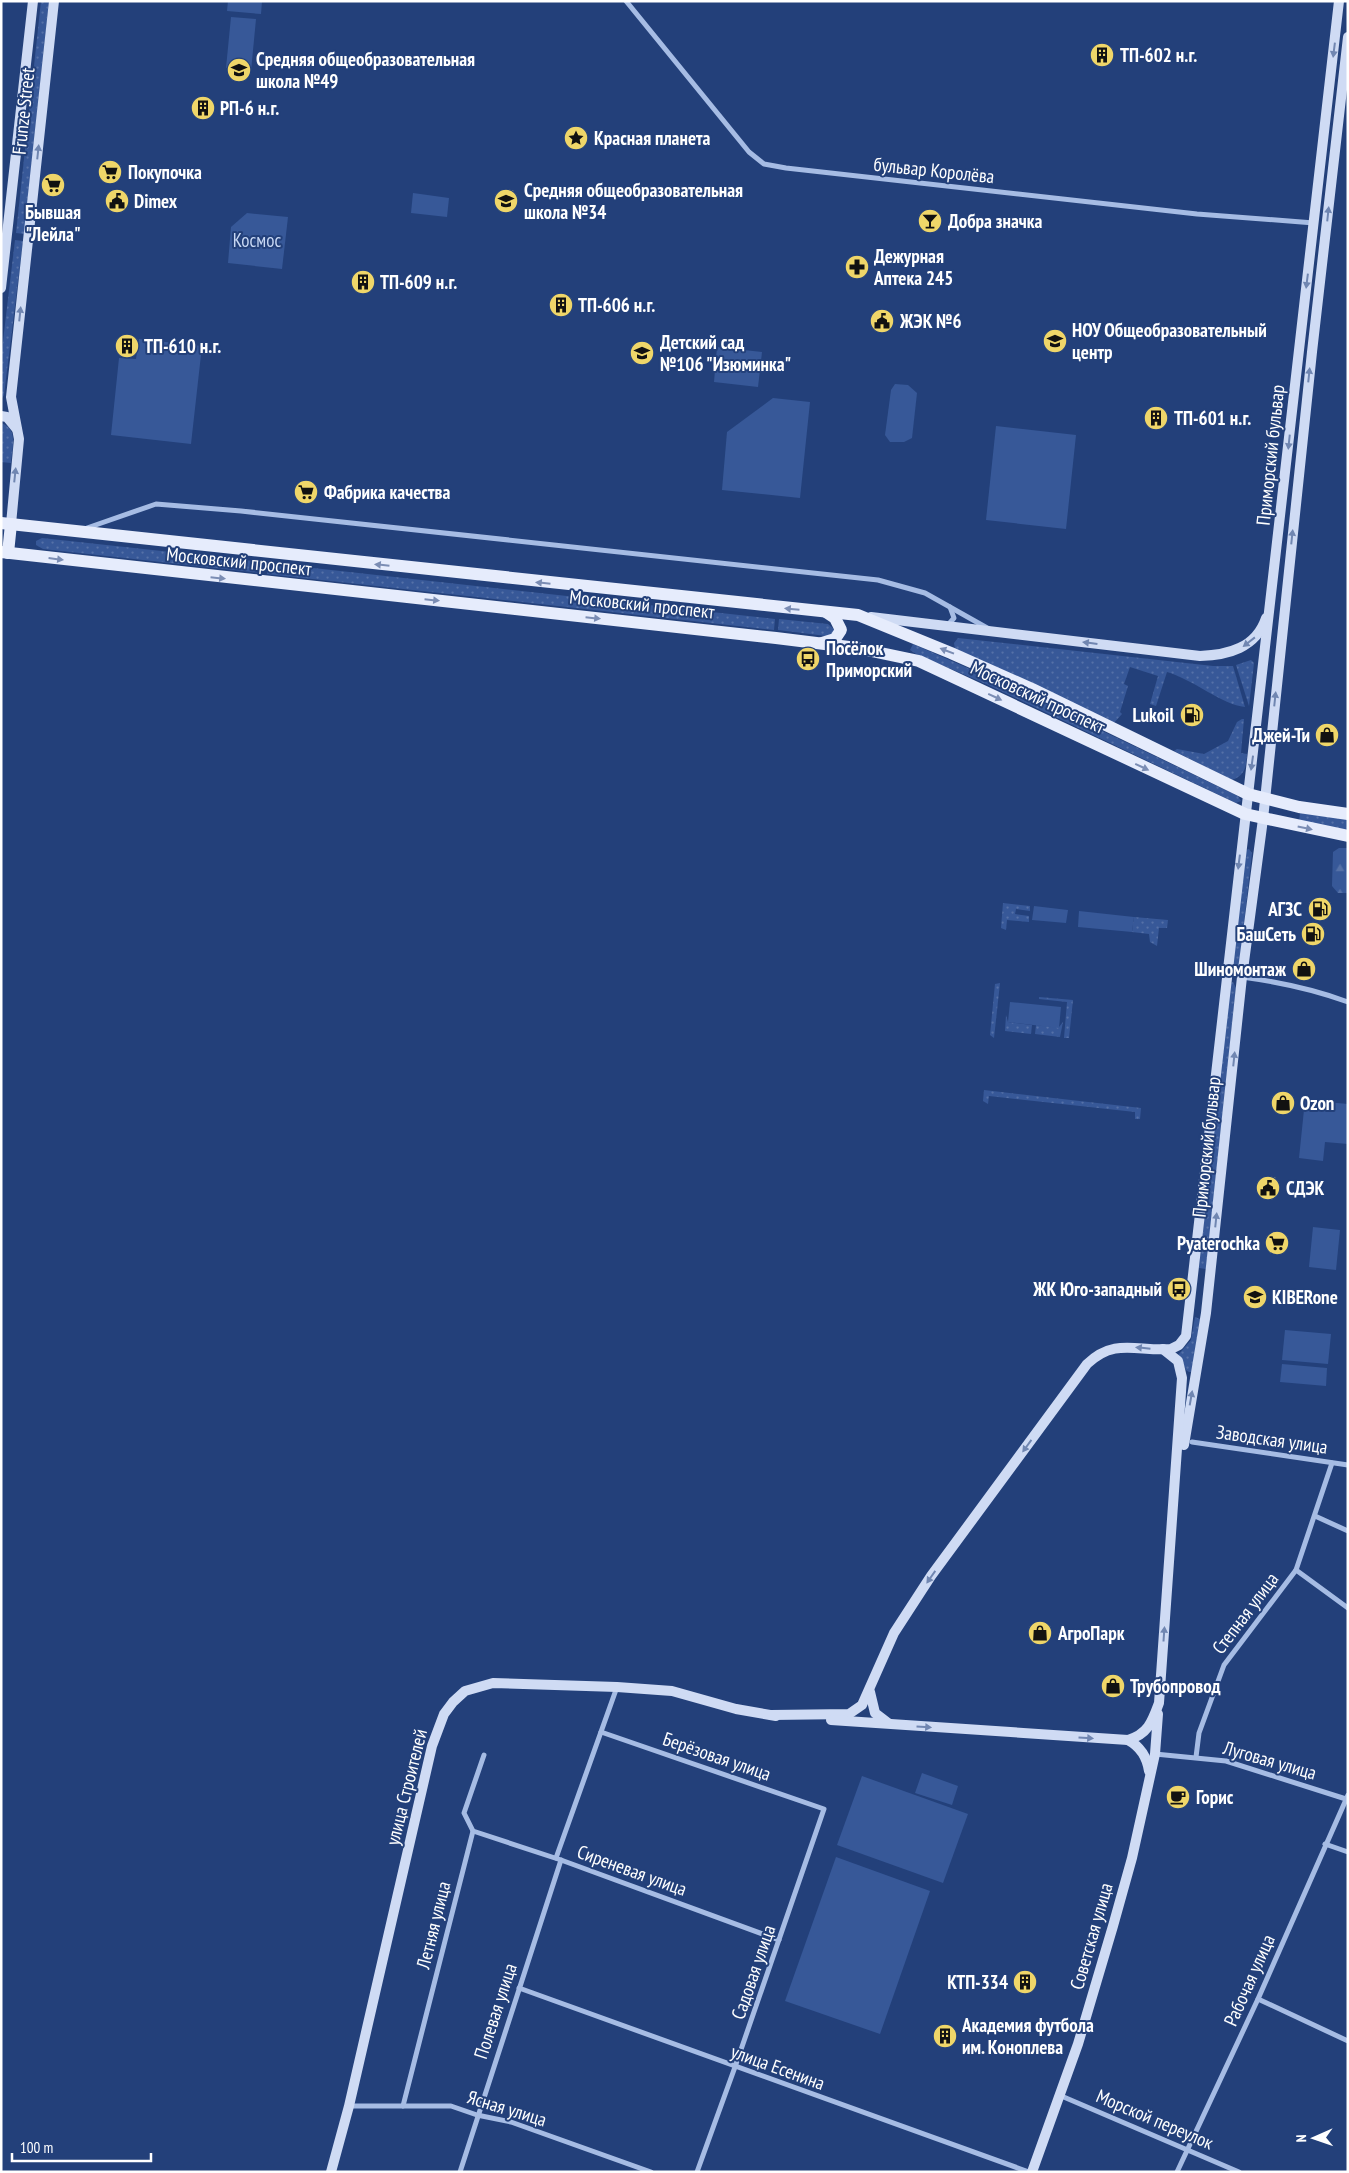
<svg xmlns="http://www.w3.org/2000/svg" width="1349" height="2173" font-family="'PT Sans Narrow',sans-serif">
<defs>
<pattern id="grass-dots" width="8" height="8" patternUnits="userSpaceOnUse" patternTransform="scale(1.25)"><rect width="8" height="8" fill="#375898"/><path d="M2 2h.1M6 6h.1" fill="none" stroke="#5571a7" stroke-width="1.8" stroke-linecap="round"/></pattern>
<pattern id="forest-firs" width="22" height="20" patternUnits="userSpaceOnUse" patternTransform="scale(1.25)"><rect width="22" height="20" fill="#375898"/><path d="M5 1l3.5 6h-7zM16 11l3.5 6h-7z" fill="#5571a7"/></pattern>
</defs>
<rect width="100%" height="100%" fill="#23407a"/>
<g fill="url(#grass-dots)">
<path d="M41 1H49L24 234 16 233Z"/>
<path d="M15 240 23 241 4 395 1 400V358Z"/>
<path d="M1 423C19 429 12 449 11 463L1 462Z"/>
<path d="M42 538 262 562 261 573 43 549 36 545V541Z"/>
<path d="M268 563 775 619 774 630 267 574Z"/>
<path d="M779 619 828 624 835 630 833 634 826 636 778 630Z"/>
<path d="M958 638 1213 666H1233L1245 707C1223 705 1192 679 1167 672L1156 706 1150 704 1158 676 1130 667 1124 684 1128 686 1120 712 1122 714 1112 725 955 649 954 643Z"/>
<path d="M913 644 1011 687 1238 796 1241 801 1236 803 986 684 916 654 910 650Z"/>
<path d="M1251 660 1254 663 1249 706 1236 665Z"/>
<path d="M1242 719H1244L1241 753 1247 754C1246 766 1246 775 1232 780L1174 751 1177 749 1204 754 1228 741 1237 722Z"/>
<path d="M1300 813 1348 819V830L1299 822Z"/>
<path d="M1249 849 1252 853 1239 967 1235 970 1232 968 1246 850Z"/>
<path d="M1003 903 1030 906V911L1016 909 1015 914 1029 916V922L1007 920 1006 930 1001 928Z"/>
<path d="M1134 917 1168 920 1167 928H1159L1157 946 1150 942 1149 934 1132 932Z"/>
<path d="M1233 982 1236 988 1206 1269 1199 1268 1229 984Z"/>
<path d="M1000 983 994 1038 990 1035 995 984Z"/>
<path d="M1039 997 1073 1000 1069 1038H1064L1067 1002 1039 999Z"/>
<path d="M1006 1015 1008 1022 1032 1025 1031 1034 1005 1031Z"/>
<path d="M1063 1022 1060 1037 1035 1034 1036 1025 1059 1027Z"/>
<path d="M984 1090 1141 1108 1140 1119H1135V1112L989 1096 988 1104 983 1101Z"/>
<path d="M1195 1317 1200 1319 1192 1372H1189L1186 1370 1178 1355 1191 1340Z"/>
</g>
<path fill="url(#forest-firs)" d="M1339 848H1348V893H1338L1332 886 1333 852Z"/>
<g fill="#375898">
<path d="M228 1H262L261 14 227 11Z"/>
<path d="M231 17 256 19 251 71 226 68Z"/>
<path d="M413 193 449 198 447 217 411 213Z"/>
<path d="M247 213 288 217 282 269 228 263 231 227Z"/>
<path d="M139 339 202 346 191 444 111 435 119 358 136 359Z"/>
<path d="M717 347 762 352 758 387 714 382Z"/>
<path d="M895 384 908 385 917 393 912 438 904 442H890L885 435 891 390Z"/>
<path d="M773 398 810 402 800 498 722 490 727 432Z"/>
<path d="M996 426 1076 435 1066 529 986 520Z"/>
<path d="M1034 906 1068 910 1066 923 1032 920Z"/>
<path d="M1079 911 1134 917 1132 932 1078 927Z"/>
<path d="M1010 1002 1061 1007 1059 1028 1008 1022Z"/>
<path d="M1305 1100 1348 1104V1144L1325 1142 1323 1161 1299 1158Z"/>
<path d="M1313 1227 1340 1230 1336 1270 1309 1267Z"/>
<path d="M1285 1330 1331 1334 1328 1364 1282 1360Z"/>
<path d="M1282 1364 1327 1368 1326 1386 1280 1382Z"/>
<path d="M922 1773 958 1786 952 1805 915 1793Z"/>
<path d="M862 1776 968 1814 943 1883 837 1845Z"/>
<path d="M836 1857 930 1891 880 2034 785 2001Z"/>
</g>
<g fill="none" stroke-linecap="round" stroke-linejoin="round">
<g stroke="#a6bce4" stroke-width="5">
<path d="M626 1 749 152 764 164 786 168 1197 214 1314 223"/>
<path d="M87 528 156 504 241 511 878 580 925 593 989 629"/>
<path d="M948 625 954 618 950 607"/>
<path d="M1242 977C1279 982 1313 989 1348 1002"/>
<path d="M1192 1442 1348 1465"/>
<path d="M1315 1516 1348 1531"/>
<path d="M1296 1570 1348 1608"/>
<path d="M601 1732 824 1809 735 2067 697 2172"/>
<path d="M1155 1754 1226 1761 1346 1799"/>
<path d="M1196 1757 1199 1733 1224 1665 1296 1570 1332 1463"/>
<path d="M473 1831 561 1860 779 1940"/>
<path d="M1325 1844 1348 1852"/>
<path d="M556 1858 617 1687"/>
<path d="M519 1988 1029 2172"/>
<path d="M1258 1999 1348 2041"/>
<path d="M1059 2095 1239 2172"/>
<path d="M350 2106H451L477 2115 511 2122 651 2172"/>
<path d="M403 2106 473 1831 464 1813 484 1755"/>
<path d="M460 2172 561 1860"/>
<path d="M1177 2172 1258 1999 1348 1795"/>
</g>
<g stroke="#cfdbf4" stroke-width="10">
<path d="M1 288 33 1"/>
<path d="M1 416 7 417 16 428"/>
<path d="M11 524 19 439 11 397 54 1"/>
<path d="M871 617 1200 656C1228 655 1256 648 1266 618"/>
<path d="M1184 1445 1206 1313 1242 977 1263 819 1312 352 1348 37"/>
<path d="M870 1692 875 1713 888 1723"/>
<path d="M771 1715 849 1714 862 1705 894 1633 931 1576 1087 1364C1115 1337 1138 1352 1171 1349L1179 1345 1186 1336 1339 1"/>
<path d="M831 1720 1128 1740C1148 1734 1152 1722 1159 1703L1182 1378 1178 1361 1163 1349"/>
<path d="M1128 1740C1141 1747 1147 1757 1149 1771"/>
<path d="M331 2172 349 2106 432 1746 444 1714 453 1702 465 1691 493 1683 617 1687 672 1691 736 1709 776 1716"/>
<path d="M1032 2172 1078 2044 1113 1926 1132 1858 1155 1754 1158 1714"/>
</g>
<g stroke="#e6ecfc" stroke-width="12">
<path d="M1 523 858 615 951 653 1032 689 1248 794 1299 807 1348 814"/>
<path d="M1 552 776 638 857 648 919 661 1245 814 1348 836"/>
<path d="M8 553 11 524"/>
<path d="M822 643 835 639 841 630 835 618 826 612"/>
</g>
</g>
<defs><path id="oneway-solid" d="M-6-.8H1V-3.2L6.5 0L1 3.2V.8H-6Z" transform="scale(1.25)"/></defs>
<g fill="#7086b1">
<use href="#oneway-solid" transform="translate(1334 50) rotate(97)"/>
<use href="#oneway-solid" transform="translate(38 152) rotate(-84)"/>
<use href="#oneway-solid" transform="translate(1328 214) rotate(-84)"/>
<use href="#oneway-solid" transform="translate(1307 281) rotate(97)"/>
<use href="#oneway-solid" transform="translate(20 314) rotate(-84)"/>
<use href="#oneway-solid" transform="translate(1309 375) rotate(-84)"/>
<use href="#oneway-solid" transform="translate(1289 442) rotate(96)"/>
<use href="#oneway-solid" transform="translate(15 475) rotate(-84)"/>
<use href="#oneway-solid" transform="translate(1292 537) rotate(-84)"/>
<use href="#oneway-solid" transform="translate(1249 642) rotate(142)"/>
<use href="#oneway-solid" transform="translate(1090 643) rotate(-173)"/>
<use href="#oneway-solid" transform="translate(1275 699) rotate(-84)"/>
<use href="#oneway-solid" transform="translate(1252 763) rotate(98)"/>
<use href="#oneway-solid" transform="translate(1239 862) rotate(97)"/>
<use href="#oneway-solid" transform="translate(1234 1059) rotate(-84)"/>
<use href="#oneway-solid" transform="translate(1216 1220) rotate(-84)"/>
<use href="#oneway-solid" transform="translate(1143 1348) rotate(-174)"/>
<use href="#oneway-solid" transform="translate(1191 1398) rotate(-80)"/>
<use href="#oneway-solid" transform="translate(1027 1446) rotate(126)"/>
<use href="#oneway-solid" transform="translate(931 1577) rotate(125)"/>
<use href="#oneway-solid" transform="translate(1164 1634) rotate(-86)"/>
<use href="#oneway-solid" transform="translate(924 1727) rotate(4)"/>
<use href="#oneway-solid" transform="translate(1086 1738) rotate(4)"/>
</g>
<g fill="#7b8db4">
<use href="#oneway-solid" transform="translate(56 559) rotate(7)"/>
<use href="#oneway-solid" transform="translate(382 565) rotate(-174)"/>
<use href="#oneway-solid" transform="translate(218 578) rotate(6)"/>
<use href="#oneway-solid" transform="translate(543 583) rotate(-174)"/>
<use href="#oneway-solid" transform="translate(432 600) rotate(6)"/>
<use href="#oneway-solid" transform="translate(792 609) rotate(-175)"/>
<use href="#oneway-solid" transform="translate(593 618) rotate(6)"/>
<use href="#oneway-solid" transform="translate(947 651) rotate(-159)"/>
<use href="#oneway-solid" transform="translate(995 697) rotate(25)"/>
<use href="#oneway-solid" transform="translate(1142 767) rotate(25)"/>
<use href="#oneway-solid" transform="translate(1305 828) rotate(12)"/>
</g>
<defs>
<g id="building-disc" transform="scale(1.25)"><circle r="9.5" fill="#efd669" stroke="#23407a"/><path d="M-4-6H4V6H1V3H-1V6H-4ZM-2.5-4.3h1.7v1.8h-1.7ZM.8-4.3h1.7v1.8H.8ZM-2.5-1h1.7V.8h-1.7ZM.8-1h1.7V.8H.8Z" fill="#111"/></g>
<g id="school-disc" transform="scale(1.25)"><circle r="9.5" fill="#efd669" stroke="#23407a"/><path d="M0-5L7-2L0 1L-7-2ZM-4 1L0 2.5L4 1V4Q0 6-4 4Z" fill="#111"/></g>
<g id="sight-disc" transform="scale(1.25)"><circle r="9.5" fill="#efd669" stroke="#23407a"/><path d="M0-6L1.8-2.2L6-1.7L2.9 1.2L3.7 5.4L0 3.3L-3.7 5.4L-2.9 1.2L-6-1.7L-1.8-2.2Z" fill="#111"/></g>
<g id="supermarket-disc" transform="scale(1.25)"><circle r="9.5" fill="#efd669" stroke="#23407a"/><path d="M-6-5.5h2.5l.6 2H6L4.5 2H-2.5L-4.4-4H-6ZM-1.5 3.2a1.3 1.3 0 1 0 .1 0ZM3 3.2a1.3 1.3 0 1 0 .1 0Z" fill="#111"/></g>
<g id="civic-disc" transform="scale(1.25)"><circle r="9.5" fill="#efd669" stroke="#23407a"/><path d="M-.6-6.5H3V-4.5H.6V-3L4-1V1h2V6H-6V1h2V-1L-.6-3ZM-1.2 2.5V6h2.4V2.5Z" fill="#111"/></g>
<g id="bar-disc" transform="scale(1.25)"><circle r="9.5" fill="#efd669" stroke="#23407a"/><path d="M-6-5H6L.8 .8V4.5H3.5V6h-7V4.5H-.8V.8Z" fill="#111"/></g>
<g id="pharmacy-disc" transform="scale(1.25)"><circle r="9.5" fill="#efd669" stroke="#23407a"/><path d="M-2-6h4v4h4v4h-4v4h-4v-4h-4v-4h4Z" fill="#111"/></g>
<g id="bus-disc" transform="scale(1.25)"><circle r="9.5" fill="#efd669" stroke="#23407a"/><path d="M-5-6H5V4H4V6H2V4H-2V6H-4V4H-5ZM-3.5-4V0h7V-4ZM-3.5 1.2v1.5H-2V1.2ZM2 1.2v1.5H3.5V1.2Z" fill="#111"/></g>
<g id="fuel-disc" transform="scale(1.25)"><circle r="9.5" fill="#efd669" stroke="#23407a"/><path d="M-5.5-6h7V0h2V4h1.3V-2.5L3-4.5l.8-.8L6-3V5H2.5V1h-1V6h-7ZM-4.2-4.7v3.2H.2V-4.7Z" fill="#111"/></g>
<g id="shop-disc" transform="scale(1.25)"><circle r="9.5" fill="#efd669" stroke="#23407a"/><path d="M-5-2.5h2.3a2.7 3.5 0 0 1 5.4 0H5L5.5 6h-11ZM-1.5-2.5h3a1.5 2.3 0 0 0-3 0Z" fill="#111"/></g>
<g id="cafe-disc" transform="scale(1.25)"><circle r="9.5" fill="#efd669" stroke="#23407a"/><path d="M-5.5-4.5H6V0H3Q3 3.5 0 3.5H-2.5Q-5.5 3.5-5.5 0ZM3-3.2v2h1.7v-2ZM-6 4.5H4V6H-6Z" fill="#111"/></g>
</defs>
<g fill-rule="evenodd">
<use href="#building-disc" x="1102" y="55"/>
<use href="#school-disc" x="239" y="70"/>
<use href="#building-disc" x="203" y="108"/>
<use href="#sight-disc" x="576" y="138"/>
<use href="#supermarket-disc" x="110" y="172"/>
<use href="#supermarket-disc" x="53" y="185"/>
<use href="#civic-disc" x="117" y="201"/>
<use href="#school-disc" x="506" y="201"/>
<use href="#bar-disc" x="930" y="221"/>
<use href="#pharmacy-disc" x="857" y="267"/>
<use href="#building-disc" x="363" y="282"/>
<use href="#building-disc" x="561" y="305"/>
<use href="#civic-disc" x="882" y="321"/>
<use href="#school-disc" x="1055" y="341"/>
<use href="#building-disc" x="127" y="346"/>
<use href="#school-disc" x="642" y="353"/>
<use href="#building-disc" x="1156" y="418"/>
<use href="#supermarket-disc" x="306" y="492"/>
<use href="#bus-disc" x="808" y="659"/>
<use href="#fuel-disc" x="1192" y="715"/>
<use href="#shop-disc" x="1327" y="735"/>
<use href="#fuel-disc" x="1320" y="909"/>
<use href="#fuel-disc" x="1313" y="934"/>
<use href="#shop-disc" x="1304" y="969"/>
<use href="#shop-disc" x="1283" y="1103"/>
<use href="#civic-disc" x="1268" y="1188"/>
<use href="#supermarket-disc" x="1277" y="1243"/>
<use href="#bus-disc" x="1179" y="1289"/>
<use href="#school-disc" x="1255" y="1297"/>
<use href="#shop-disc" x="1040" y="1633"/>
<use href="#shop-disc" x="1113" y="1686"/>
<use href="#cafe-disc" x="1178" y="1797"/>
<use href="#building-disc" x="1025" y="1982"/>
<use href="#building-disc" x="945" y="2036"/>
</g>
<g text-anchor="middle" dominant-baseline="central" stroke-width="4" stroke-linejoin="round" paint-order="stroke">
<g font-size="19" font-weight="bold" fill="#fff" stroke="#23407a" text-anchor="start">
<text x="1120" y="55">ТП-602 н.г.</text>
<text x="256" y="59">Средняя общеобразовательная<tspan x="256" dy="22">школа №49</tspan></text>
<text x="220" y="108">РП-6 н.г.</text>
<text x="594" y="138">Красная планета</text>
<text x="128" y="172">Покупочка</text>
<text x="524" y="190">Средняя общеобразовательная<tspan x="524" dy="22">школа №34</tspan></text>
<text x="134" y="201">Dimex</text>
<text x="53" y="212" text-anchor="middle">Бывшая<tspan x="53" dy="22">"Лейла"</tspan></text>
<text x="948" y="221">Добра значка</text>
<text x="874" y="256">Дежурная<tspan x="874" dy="22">Аптека 245</tspan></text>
<text x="380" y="282">ТП-609 н.г.</text>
<text x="578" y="305">ТП-606 н.г.</text>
<text x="900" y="321">ЖЭК №6</text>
<text x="1072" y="330">НОУ Общеобразовательный<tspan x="1072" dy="22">центр</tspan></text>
<text x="660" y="342">Детский сад<tspan x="660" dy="22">№106 "Изюминка"</tspan></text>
<text x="144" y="346">ТП-610 н.г.</text>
<text x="1174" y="418">ТП-601 н.г.</text>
<text x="324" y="492">Фабрика качества</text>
<text x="826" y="648">Посёлок<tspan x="826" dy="22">Приморский</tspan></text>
<text x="1174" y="715" text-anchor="end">Lukoil</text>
<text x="1310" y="735" text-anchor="end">Джей-Ти</text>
<text x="1302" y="909" text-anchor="end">АГЗС</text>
<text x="1296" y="934" text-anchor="end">БашСеть</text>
<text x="1286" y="969" text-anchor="end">Шиномонтаж</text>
<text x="1300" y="1103">Ozon</text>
<text x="1286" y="1188">СДЭК</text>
<text x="1260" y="1243" text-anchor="end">Pyaterochka</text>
<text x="1162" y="1289" text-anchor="end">ЖК Юго-западный</text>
<text x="1272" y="1297">KIBERone</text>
<text x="1058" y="1633">АгроПарк</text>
<text x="1130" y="1686">Трубопровод</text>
<text x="1196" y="1797">Горис</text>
<text x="1008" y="1982" text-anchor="end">КТП-334</text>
<text x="962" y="2025">Академия футбола<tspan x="962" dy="22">им. Коноплева</tspan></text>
</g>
<g font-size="19" fill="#fff" stroke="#23407a">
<text transform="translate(23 111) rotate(-84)">Frunze Street</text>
<text transform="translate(934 170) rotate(6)">бульвар Королёва</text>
<text transform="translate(1270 455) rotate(-84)">Приморский бульвар</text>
<text transform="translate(239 561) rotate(6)">Московский проспект</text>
<text transform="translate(642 604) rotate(6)">Московский проспект</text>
<text transform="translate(1038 697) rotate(25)">Московский проспект</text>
<text transform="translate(1206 1147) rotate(-84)">Приморский бульвар</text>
<text transform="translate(1272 1439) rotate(8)">Заводская улица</text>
<text transform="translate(1245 1613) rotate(-53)">Степная улица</text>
<text transform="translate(717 1756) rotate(19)">Берёзовая улица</text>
<text transform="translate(1270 1760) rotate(16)">Луговая улица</text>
<text transform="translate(406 1787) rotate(-76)">улица Строителей</text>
<text transform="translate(632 1870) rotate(20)">Сиреневая улица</text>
<text transform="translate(433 1925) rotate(-76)">Летняя улица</text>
<text transform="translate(1091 1936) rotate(-74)">Советская улица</text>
<text transform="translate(753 1972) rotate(-71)">Садовая улица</text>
<text transform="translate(1249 1980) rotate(-66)">Рабочая улица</text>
<text transform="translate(495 2011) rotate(-72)">Полевая улица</text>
<text transform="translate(778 2067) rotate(20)">улица Есенина</text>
<text transform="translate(507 2108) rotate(17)">Ясная улица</text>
<text transform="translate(1155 2119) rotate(23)">Морской переулок</text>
</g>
<g font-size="19" fill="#c8d8f4" stroke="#23407a">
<text x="257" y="240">Космос</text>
</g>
</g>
<rect width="1349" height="2173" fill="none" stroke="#ffffff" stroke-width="5"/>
<g transform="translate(1314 2138) rotate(268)" stroke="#23407a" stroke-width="4" paint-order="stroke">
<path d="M0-4L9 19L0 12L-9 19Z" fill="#ffffff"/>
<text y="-8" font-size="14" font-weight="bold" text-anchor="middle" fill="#ffffff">N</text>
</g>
<path d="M12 2153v8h139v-8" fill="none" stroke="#ffffff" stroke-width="2.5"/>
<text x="20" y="2153" font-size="15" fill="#ffffff" stroke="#23407a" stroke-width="4" paint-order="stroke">100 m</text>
</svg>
